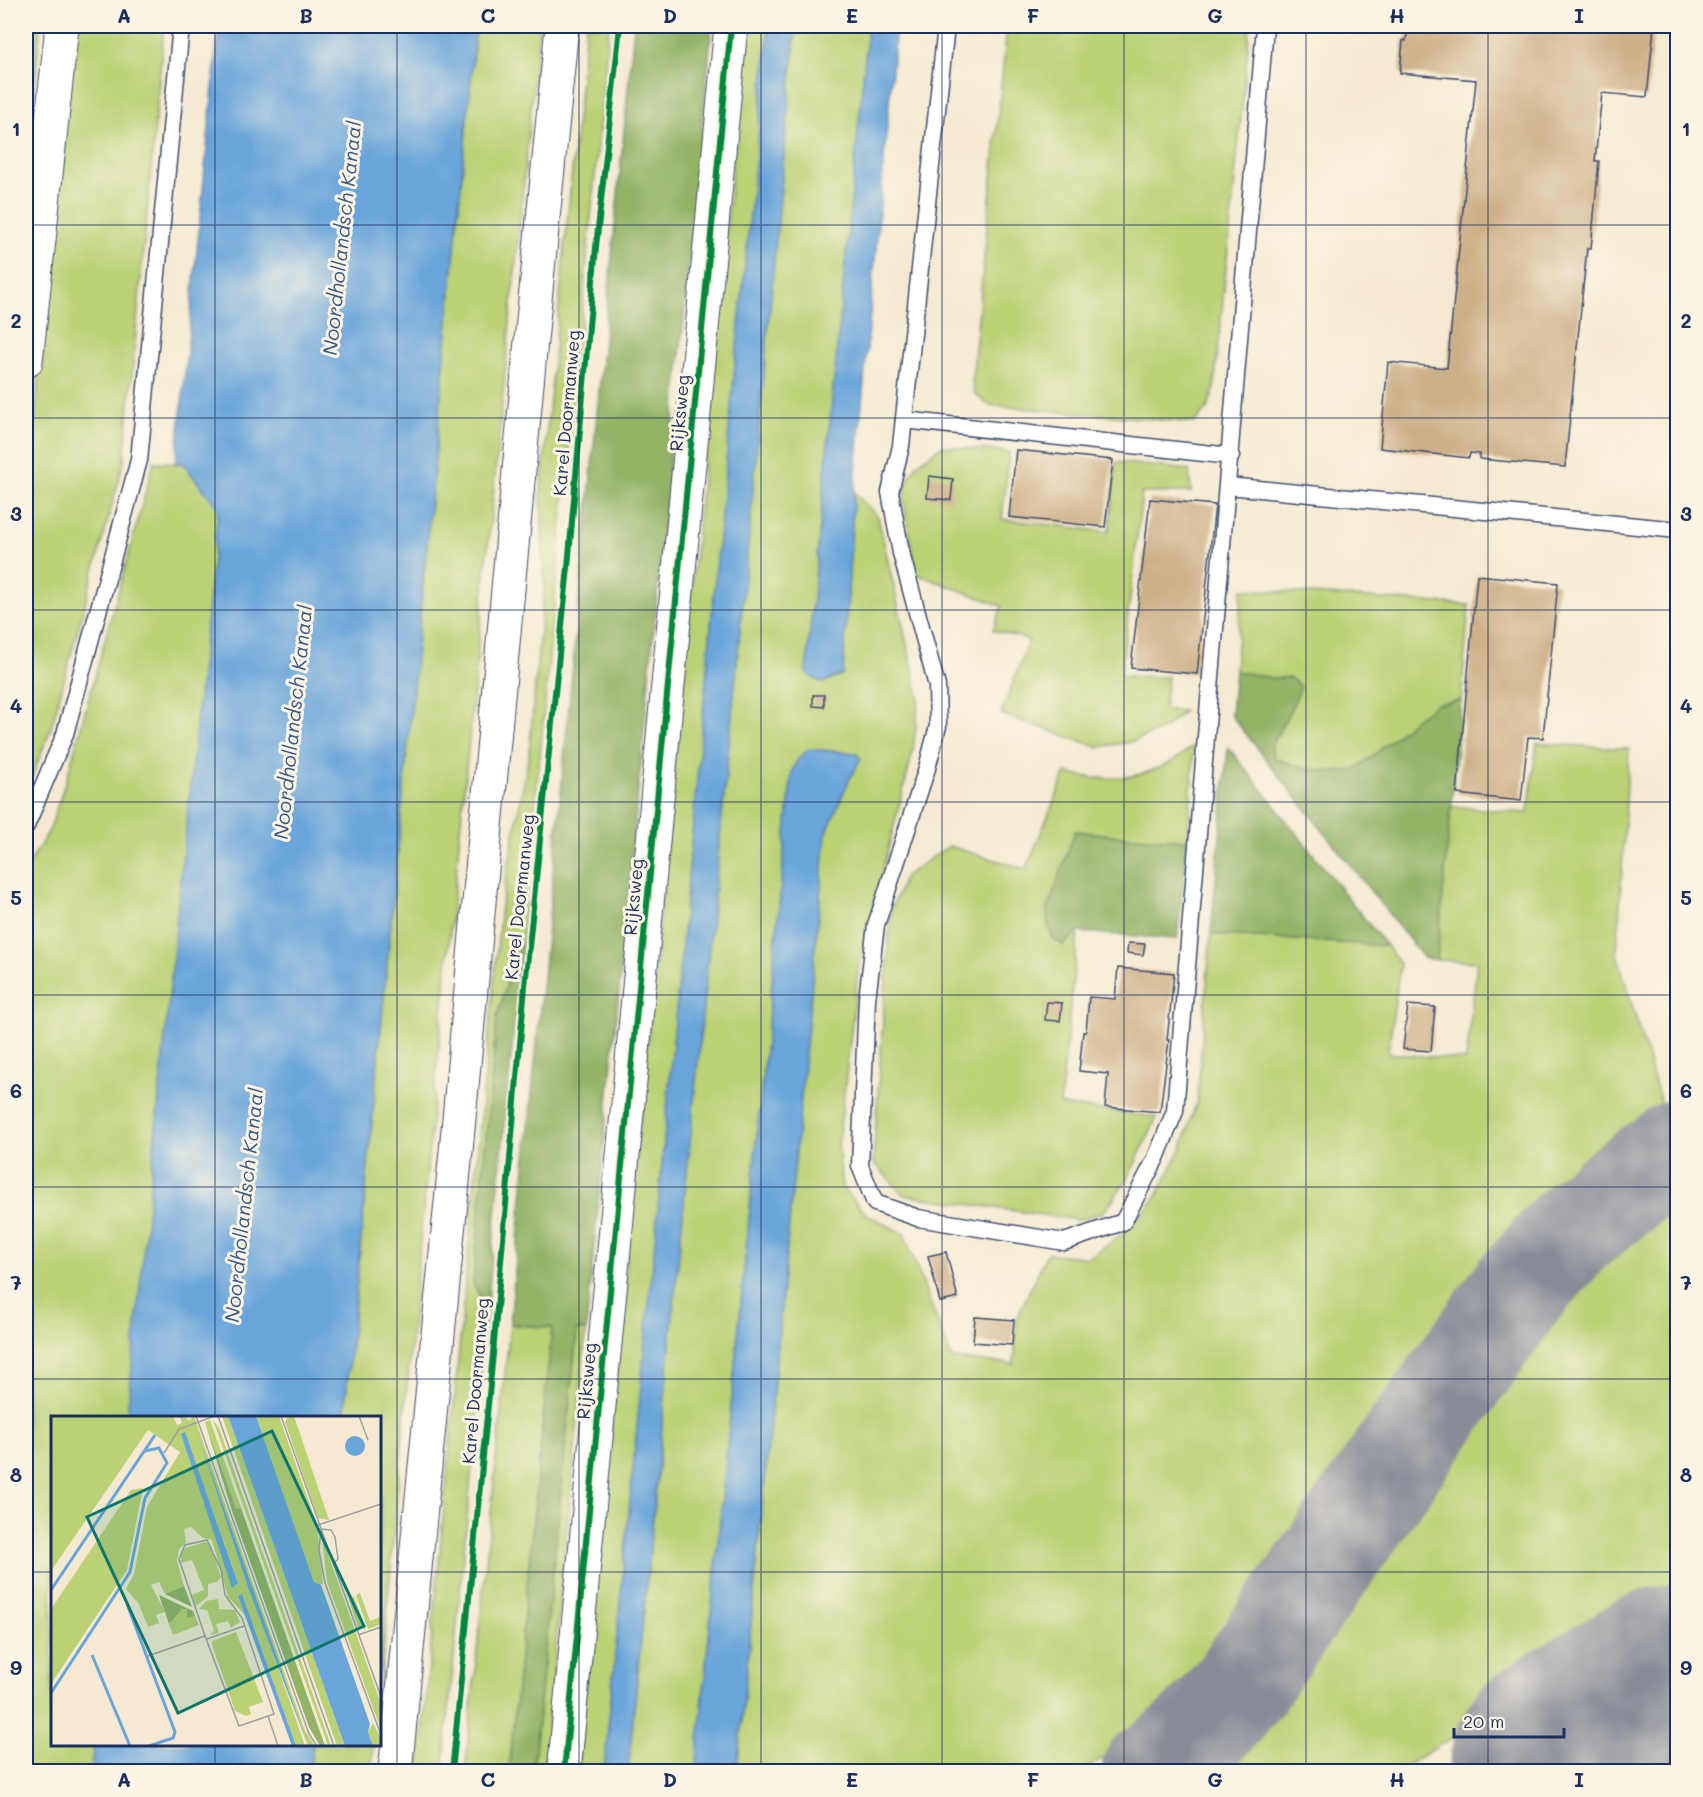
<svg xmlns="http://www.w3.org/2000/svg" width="1703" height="1797" font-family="Mali,sans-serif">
<rect width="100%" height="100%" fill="#fcf5e5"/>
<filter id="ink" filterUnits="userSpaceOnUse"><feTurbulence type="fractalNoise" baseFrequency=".0167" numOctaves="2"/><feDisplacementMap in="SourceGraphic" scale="12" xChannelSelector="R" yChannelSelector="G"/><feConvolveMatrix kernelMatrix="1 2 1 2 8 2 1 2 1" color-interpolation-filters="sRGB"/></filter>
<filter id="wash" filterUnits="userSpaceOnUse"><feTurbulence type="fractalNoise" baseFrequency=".008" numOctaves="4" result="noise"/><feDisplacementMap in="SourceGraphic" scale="24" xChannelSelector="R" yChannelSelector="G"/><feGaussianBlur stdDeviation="1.35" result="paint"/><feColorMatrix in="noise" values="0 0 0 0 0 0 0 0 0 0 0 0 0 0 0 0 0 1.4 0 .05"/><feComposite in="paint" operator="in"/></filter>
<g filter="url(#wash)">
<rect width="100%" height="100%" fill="#f5ead1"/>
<g fill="#bad175" stroke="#6a806a" stroke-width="1.5">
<path d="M26 26H40L26 183Z"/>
<path d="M74 26H164L124 461 51 728 26 792V505Z"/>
<path d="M476 26H539L421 1229 380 1688V1418H344Z"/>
<path d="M586 26H609L522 943 516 952 497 1017 473 1284 487 1308 443 1771 419 1772 501 906 529 754 544 586 541 493Z"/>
<path d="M746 26H769L732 396 656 1230 604 1771 577 1772Z"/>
<path d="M796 26H868L806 672 823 683 843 674 854 492 878 517 919 697 913 751 859 963 838 1145 842 1187 866 1214 904 1234 952 1359 1014 1364 1017 1318 1047 1253 1088 1258 1124 1233 1155 1199 1182 1147 1197 1101 1211 934 1386 946 1400 964 1388 1053 1466 1060 1477 962 1437 960 1450 806 1528 813 1537 743 1629 749 1617 954 1666 1120 1549 1202 1467 1304 1216 1662 1125 1745 1082 1771H737L826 834 849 780 861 759 855 753 809 749 798 759 792 771 696 1771 628 1772 736 673Z"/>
<path d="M1007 26H1250L1214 390 1207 409 1194 423 989 405 975 394 972 381Z"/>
<path d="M942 446 1009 452 1002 519 1109 532 1116 462 1189 470 1191 492 1142 493 1121 676 1168 677 1164 709 1184 711 1165 728 1131 742 1098 747 1001 714 1029 640 993 630 1002 606 916 574 903 498 908 480 917 464Z"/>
<path d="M154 462 183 463 218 507 127 1417 52 1418V1744L94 1745 91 1771H26V869L50 829 68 774Z"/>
<path d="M1242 589 1469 605 1461 700 1437 704 1414 720 1375 754 1354 770 1336 772 1306 769 1274 758 1271 746 1282 724 1290 678H1271L1235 671Z"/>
<path d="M1194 746 1188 840 1129 837 1075 831 1063 945 1078 932 1060 1105 1157 1117 1128 1178 1104 1212 1078 1220 904 1195 873 1162 891 910 905 876 949 846 1026 869 1066 773C1100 782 1140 780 1171 762 1179 757 1186 751 1194 746Z"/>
<path d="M1677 1192V1603L1397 1771H1219L1330 1629 1427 1477 1524 1342 1593 1257 1656 1205Z"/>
<path d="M510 1324 552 1328 509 1771 465 1772Z"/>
<path d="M577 1330H586L544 1771 533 1772Z"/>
<path d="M313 1745H374L371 1771 310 1772Z"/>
</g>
<g fill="#93b366" stroke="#577162" stroke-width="1.5">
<path d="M634 26H712L586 1330H577L533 1771H509L552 1328 510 1324Z"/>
<path d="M1235 671 1271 678H1290L1301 686C1294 707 1281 726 1271 747L1274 758 1306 769 1336 772 1354 770 1375 754 1414 720 1437 704 1461 700 1437 960 1424 958 1231 715Z"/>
<path d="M1228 747 1386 946 1211 934Z"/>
<path d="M1075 831 1129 837 1188 840 1177 939 1078 932 1063 945 1053 939 1048 926 1047 911Z"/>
<path d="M522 943 487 1308 473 1284 497 1017 516 952Z"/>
</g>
<g fill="#69a5da" stroke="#426a9c" stroke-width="1.5">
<path d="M219 26H476L344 1417H127L218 508 183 463 176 464Z"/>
<path d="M769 26H796L736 673 628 1771H604L656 1230 732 396Z"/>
<path d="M868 26H896L854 492 843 674 823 683 813 678 806 672Z"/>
<path d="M809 749 855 753 861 759 849 780 826 834 737 1771H696L792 771 798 759Z"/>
<path d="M94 1744H313V1745L310 1771H91Z"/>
</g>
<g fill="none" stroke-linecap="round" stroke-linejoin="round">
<path stroke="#888c98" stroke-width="99" d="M1151 1772C1187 1748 1215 1719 1241 1685L1399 1458 1517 1292 1571 1231 1630 1183 1678 1149"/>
<path stroke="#888c98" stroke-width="248" d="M1573 1772 1678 1708"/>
</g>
<g id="blocks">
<g fill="#ceb088">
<path d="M1408 26H1654L1647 97 1602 93 1595 161H1599L1591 248H1587L1565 467 1480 459V454L1470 453 1469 458 1380 448 1388 362 1447 368 1476 80 1400 73 1403 40 1406 41Z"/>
<path d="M1016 450 1113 460 1105 527 1009 517Z"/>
<path d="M929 476 953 479 951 500 927 498Z"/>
<path d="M1150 499 1215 505 1197 674 1131 668Z"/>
<path d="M1477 575 1558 583 1543 738 1528 737 1521 801 1457 794Z"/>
<path d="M813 695H824V707L813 706Z"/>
<path d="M1128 943 1145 944 1143 955 1127 953Z"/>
<path d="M1118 968 1174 973 1167 1040H1169L1160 1112 1105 1107 1108 1074 1079 1071 1083 1032H1086L1089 997 1115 999Z"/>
<path d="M1047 1002 1062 1003 1060 1021 1045 1020Z"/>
<path d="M1408 1005 1435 1007 1431 1051 1403 1049Z"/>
<path d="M946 1252 958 1298 940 1302 928 1256Z"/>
<path d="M975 1317 1014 1320 1012 1345 973 1342Z"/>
</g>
</g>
</g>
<g filter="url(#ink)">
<use href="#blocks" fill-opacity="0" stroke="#3c4b6f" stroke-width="1.5"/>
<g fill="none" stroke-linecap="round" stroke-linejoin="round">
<g stroke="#3c4b6f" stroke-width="19">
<g id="service">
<path d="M946 26 901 446 890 492 901 553 937 686 938 726 927 768 876 925 867 999 860 1166 875 1203 918 1218 1064 1242 1123 1222 1156 1158 1175 1111 1265 26"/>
<path d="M904 420 1231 456"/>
<path d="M1228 486 1678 530"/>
<path d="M26 826 65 734 139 460 181 26"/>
</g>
</g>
<g stroke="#3c4b6f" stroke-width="35">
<g id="minor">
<path d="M26 361 62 26"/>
<path d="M564 1772 731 26"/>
</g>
</g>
<g stroke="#3c4b6f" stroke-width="35">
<path id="primary" d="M395 1772 456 1151 531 341 562 26"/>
</g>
<use href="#service" stroke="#fff" stroke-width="16"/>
<use href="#minor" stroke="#fff" stroke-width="33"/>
<use href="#primary" stroke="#fff" stroke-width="33"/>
<g stroke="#fcf5e5" stroke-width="10">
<g id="cycleway">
<path d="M452 1772 493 1354 525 986 568 567 596 247 620 26"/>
<path d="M564 1772 731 26"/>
</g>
</g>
<use href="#cycleway" stroke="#00873e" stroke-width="6"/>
</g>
</g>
<path fill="none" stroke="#1b2f5e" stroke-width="1.5" stroke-opacity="0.55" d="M215 26V1418M397 26V1772M579 26V1772M761 26V1772M942 26V1772M1124 26V1772M1306 26V1772M1488 26V1772M26 225H1678M26 418H1678M26 610H1678M26 802H1678M26 995H1678M26 1187H1678M26 1379H1678M26 1572H52M380 1572H1678M215 1744V1772"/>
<g text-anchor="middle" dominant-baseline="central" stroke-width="6" stroke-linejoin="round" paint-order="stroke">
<g font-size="18" fill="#1b2f5e" stroke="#fcf5e5">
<text transform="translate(566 413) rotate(-85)">Karel Doormanweg</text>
<text transform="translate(679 413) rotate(-85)">Rijksweg</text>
<text transform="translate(519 897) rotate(-84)">Karel Doormanweg</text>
<text transform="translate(633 897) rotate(-85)">Rijksweg</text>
<text transform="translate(475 1381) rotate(-85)">Karel Doormanweg</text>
<text transform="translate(586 1381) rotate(-85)">Rijksweg</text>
</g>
<g font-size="20" font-style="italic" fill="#365889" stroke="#fcf5e5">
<text transform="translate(341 238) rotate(-84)">Noordhollandsch Kanaal</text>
<text transform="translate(292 722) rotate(-84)">Noordhollandsch Kanaal</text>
<text transform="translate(243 1205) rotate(-84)">Noordhollandsch Kanaal</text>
</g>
</g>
<g transform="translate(51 1416)">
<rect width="330" height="330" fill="#f5ead1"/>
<path d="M0 0H122L126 9 131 7 129 0 139 4 143 0 254 315 264 330H257L145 13 254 330H245L191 178 187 180 195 200 177 181 161 124 152 122 140 111 133 113 135 127 128 133 126 145 133 170 114 178 108 166 100 169 114 196 105 199 108 207 97 211 88 188 75 173 83 158 96 91 129 36 97 14 0 155ZM134 17 187 166 181 171 180 161ZM171 0H177L294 330H286ZM205 0H228L266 109 272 168 269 169 263 166ZM237 0H243L278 104 267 102 234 6ZM159 4 190 92 185 94 154 6ZM162 4 168 12 280 330H277ZM92 72 76 154 0 268V193L80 74ZM271 121 330 288V314L276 166ZM154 126 159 128 170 161 166 166 157 168V180L145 190 141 179 153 174 141 144 130 147V139L134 132ZM309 177 319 205 330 201V208L317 213 305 179ZM303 180 315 214 307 211 298 184ZM167 183 168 193 184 194 189 206 180 212 177 205 165 208 168 217 159 219 163 214 156 194 148 193 155 185ZM136 192V199L144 200 148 209 122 219 118 208 126 195ZM185 216 212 286 198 291 200 298 195 300 184 295 161 229V225ZM322 307 330 322V330H322L317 316Z" fill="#bad175" fill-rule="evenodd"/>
<path d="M154 6 185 93 190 92 274 330H269L258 311 181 95ZM133 170 141 191 114 178ZM108 179 142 195 144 200 136 202V193H131L118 208Z" fill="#93b366"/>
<path d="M177 0H205L263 166 270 169 278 191 319 308 317 316 322 330H294ZM145 13 213 204 257 330 198 174ZM134 16 187 167 181 172 130 18ZM294 30a10 10 0 1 1 20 0a10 10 0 1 1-20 0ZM191 178 245 330H241L187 180Z" fill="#69a5da"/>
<path fill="none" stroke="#69a5da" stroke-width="3" d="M0 174 104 19M76 188 124 316 122 322 98 330M41 239 79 330M0 277 79 156 94 82 116 47 108 32 94 35"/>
<path fill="none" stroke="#9e9fa3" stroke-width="1.5" d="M145 0 258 318 266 330M167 0 283 330M230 0 330 281M308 0 317 24M113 37 128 13 164 0M267 109 330 88M283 147 287 143 284 121 280 114 270 113 268 134 274 167 330 319M307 219 330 211M156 223 193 210M97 240 154 220 188 310 223 298 191 202 174 179 170 154 156 124 134 129 128 143 154 220M217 300 227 330"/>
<path fill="#0f766e" fill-opacity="0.15" stroke="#0f766e" stroke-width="3" d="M221 15 313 210 127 297 36 101Z"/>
<rect width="330" height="330" fill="none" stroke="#1b2f5e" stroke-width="3"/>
</g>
<rect width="1703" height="1797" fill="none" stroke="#fcf5e5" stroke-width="66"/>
<path d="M1454 1728v9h110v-9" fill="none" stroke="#1b2f5e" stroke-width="3"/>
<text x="1463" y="1728" font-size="18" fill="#1b2f5e" stroke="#fcf5e5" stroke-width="4.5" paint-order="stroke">20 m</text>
<rect x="33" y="33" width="1637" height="1731" fill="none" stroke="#1b2f5e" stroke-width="2"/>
<g font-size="20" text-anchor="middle" font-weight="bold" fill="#1b2f5e">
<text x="124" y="23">A</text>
<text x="306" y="23">B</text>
<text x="488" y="23">C</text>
<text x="670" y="23">D</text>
<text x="852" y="23">E</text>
<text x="1033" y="23">F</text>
<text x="1215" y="23">G</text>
<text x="1397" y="23">H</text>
<text x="1579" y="23">I</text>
<text x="16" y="136">1</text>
<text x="1686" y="136">1</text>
<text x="16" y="328">2</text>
<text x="1686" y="328">2</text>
<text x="16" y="521">3</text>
<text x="1686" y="521">3</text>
<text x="16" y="713">4</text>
<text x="1686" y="713">4</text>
<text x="16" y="905">5</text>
<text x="1686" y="905">5</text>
<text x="16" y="1098">6</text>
<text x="1686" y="1098">6</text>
<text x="16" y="1290">7</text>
<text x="1686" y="1290">7</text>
<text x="16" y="1482">8</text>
<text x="1686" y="1482">8</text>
<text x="16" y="1675">9</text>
<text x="1686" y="1675">9</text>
<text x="124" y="1787">A</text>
<text x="306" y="1787">B</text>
<text x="488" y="1787">C</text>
<text x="670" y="1787">D</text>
<text x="852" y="1787">E</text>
<text x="1033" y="1787">F</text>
<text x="1215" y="1787">G</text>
<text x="1397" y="1787">H</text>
<text x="1579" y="1787">I</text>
</g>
</svg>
